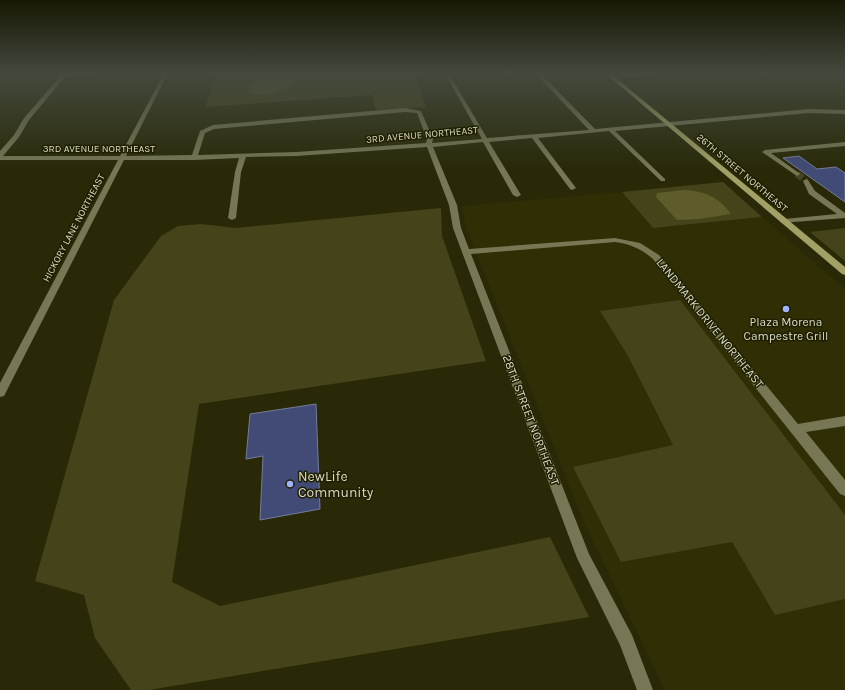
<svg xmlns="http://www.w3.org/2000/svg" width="845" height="690" font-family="Karla,sans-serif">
<rect width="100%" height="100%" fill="#292908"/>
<path fill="#2f2e04" d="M622 192 653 228 762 217 845 289V690H665L582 518 465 225 462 206Z"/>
<g fill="#444319">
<path d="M215 73H490L415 76 426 107 376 110 372 95 206 107Z"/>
<path d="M723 182 762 217 653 228 622 192Z"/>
<path d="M441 208 442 236 486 361 199 404 172 582 220 606 550 537 589 617 149 690H131L95 638 84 595 35 581 114 300 161 236 178 226 201 224 235 228Z"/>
<path d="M845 228V261L810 232Z"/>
<path d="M680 300 845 515V599L775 615 732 542 621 562 573 467 673 445 628 356 600 311Z"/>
</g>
<g fill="#5d5c2a">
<path d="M256 73H314C293 81 272 102 248 92Z"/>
<path d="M684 190C704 191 719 197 731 214L700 219 677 220 656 197 657 193Z"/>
</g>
<g fill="#414b75" stroke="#747c9c">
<path d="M799 156 817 169 836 167 845 173V202L783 158Z"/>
<path d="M316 404 320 509 260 520 263 456 246 459 250 414Z"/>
</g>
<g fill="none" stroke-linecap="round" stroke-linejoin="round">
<path stroke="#434425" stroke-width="7" stroke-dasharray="7 3.5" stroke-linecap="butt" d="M797 174 806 181"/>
<g fill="#775" fill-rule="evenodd">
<path d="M63 73H109L65 77 29 120 19 137 3 156H120L163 75 162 73H166L167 75 126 156 192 155 200 131 213 125 405 108 421 111 433 139 432 143 482 139 447 77 449 76 451 77 487 138 589 130 535 73H540L595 129 809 109 845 110V114L809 113 615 131 665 179V181H661L609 131 538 138 576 188 572 190 570 189 532 138 489 142 521 195 517 197 513 195 483 142 433 147 457 205 461 228 469 249 615 238 640 243 659 255 798 424 845 416V426L806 432 845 480V496L840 494 653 259C642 249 630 244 615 242L471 254 589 554 632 635 653 690H637L620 645 577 558 462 252 453 228 449 205 427 147 296 156 246 157 241 172 236 218 232 220 228 218 235 172 239 158 194 160H124L4 396 0 397V383L118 160H0V151L14 135 24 118ZM405 112 417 113 427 139 426 143 296 152 198 155 205 133 214 129Z"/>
<path d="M649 73H669L612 79 610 78Z"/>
<path d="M845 142V146L771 153 799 173 800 174 797 176 762 152 765 150Z"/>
<path d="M806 179 808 180 815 191 845 213V218L781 223 780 221 784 219 837 214 809 194 803 181Z"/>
</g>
<path fill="#a1a166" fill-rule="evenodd" d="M605 73H610L845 267V275L842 274Z"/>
</g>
<linearGradient id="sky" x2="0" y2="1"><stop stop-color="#171704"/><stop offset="0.43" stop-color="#43493d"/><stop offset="1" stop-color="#43493d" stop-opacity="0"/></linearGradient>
<rect width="845" height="170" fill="url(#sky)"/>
<g fill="#a0b3fd" stroke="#201f00" stroke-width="1.5">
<circle cx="786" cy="309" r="4"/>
<circle cx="290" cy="484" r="4"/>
</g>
<g text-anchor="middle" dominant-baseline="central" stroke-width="3" stroke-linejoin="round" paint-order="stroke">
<g font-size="10" fill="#d9dac7" stroke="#201f00">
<text transform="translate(422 135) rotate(-5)">3RD AVENUE NORTHEAST</text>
<text x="99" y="149">3RD AVENUE NORTHEAST</text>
<text transform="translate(742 173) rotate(40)">26TH STREET NORTHEAST</text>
<text transform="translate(74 228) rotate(-62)">HICKORY LANE NORTHEAST</text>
</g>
<g font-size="12" fill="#d9dac7" stroke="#201f00">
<text x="786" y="322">Plaza Morena<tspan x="786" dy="14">Campestre Grill</tspan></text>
</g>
<g font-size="12" fill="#d9dac7" stroke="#201f00">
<text transform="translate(710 323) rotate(51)">LANDMARK DRIVE NORTHEAST</text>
<text transform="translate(531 420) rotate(69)">28TH STREET NORTHEAST</text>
</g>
<g font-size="14" fill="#d9dac7" stroke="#201f00" text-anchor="start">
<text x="298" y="476">NewLife<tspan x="298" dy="16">Community</tspan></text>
</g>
</g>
</svg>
